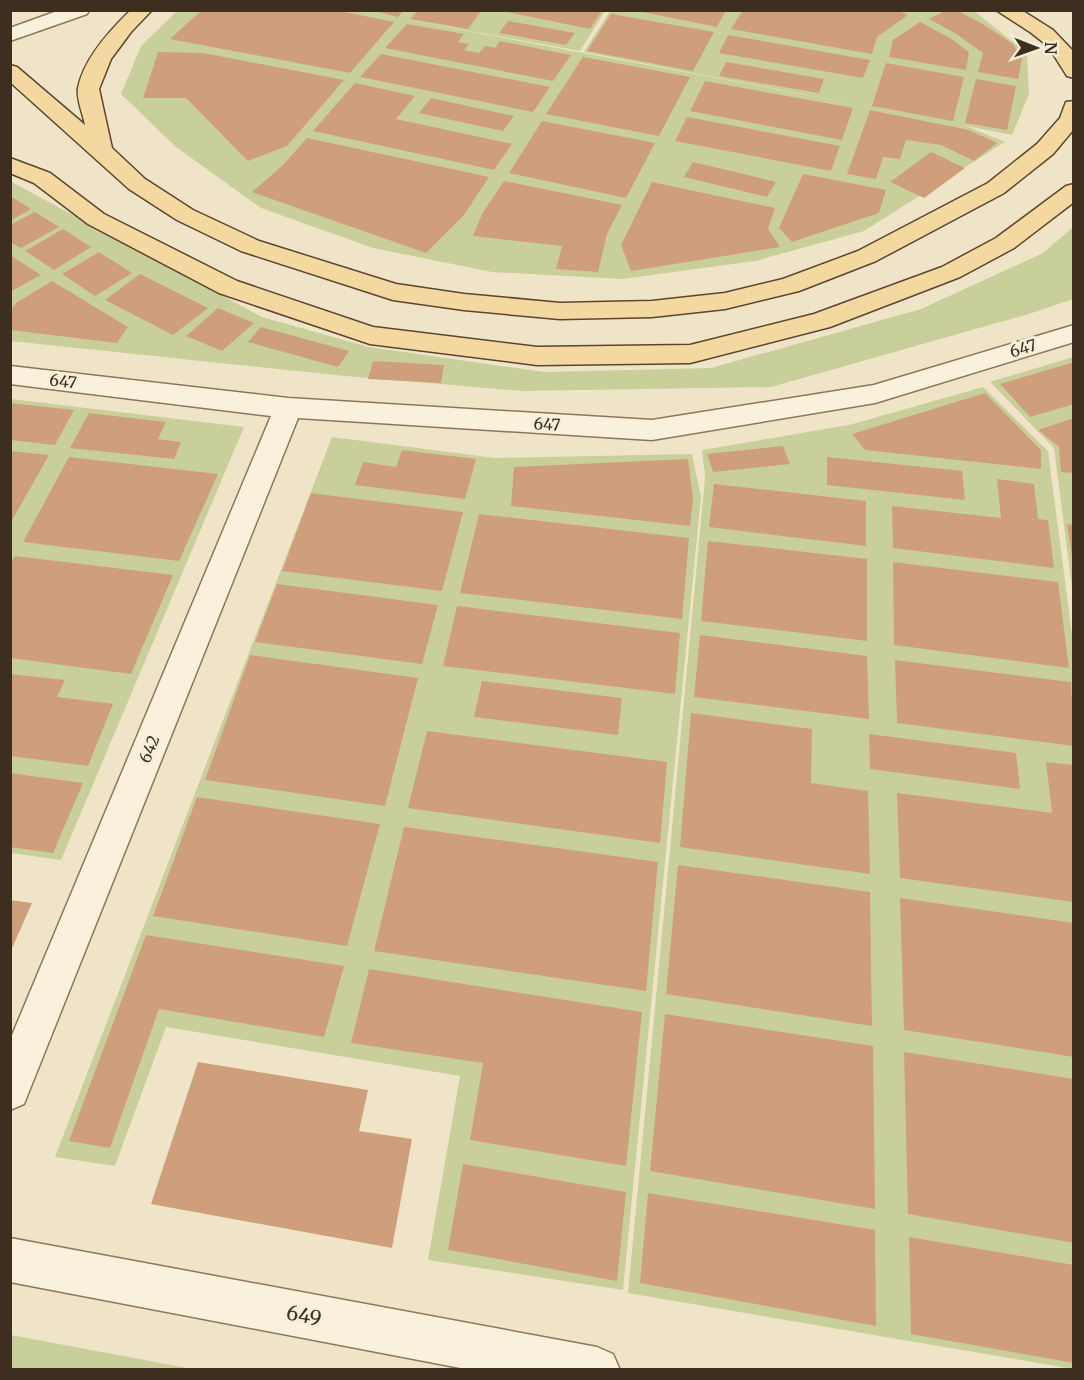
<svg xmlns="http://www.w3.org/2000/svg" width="1084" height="1380" font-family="Merriweather,serif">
<rect width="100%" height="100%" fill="#f0e4c8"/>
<g fill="#c9cf9b">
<path d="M178 10 605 11 580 51 404 19 864 106 584 52 610 11H974L1027 53 1029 94 1012 135 966 126 1005 142 864 231 755 261 622 279 492 272 373 248 261 208 176 147 121 94 141 46Z"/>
<path d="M10 181 262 317 369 347 544 372 711 368 921 309 1043 253 1073 227V299L1029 314 771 387 522 391 345 376 11 341Z"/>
<path d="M1073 357V596L1054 448 990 382Z"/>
<path d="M983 387 1048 451 1073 642V1369L628 1293 705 478 702 450 849 425Z"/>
<path d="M11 399 244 427 61 860 11 853Z"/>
<path d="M332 437 495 458 692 454 701 497 623 1290 428 1260 460 1076 166 1027 115 1166 55 1157Z"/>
<path d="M11 1335 193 1369H11Z"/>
</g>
<g fill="#cf9f7d">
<path d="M202 10H335L394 22 350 73 170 39Z"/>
<path d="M371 10H404L398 17Z"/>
<path d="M418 10H482L468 29 411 19Z"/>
<path d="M497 10H592L601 12 590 29Z"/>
<path d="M632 10H726L717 27Z"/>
<path d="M743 10H896L908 15 877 37 872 54 731 29Z"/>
<path d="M947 10H956L983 24 1013 44 1022 59 1018 79 978 72 983 53 955 33 929 19Z"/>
<path d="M611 14 714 32 693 71 587 51Z"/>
<path d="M508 21 575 33 566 45 499 33Z"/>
<path d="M920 22 950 38 969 52 966 70 889 57 893 40Z"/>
<path d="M407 24 464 34 458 42 469 44 464 50 479 53 485 46 495 48 500 41 571 55 553 81 385 48Z"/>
<path d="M728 35 870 60 863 78 719 53Z"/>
<path d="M158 52 203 53 344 80 287 146 248 161 186 98H143Z"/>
<path d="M381 54 550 87 533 112 360 77Z"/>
<path d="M583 57 690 77 659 136 546 114Z"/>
<path d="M726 62 824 79 819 93 719 76Z"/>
<path d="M886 63 964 77 953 121 872 106Z"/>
<path d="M976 79 1016 86 1007 130 965 123Z"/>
<path d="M705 81 853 108 842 140 690 111Z"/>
<path d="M355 83 415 96 396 119 512 144 494 170 313 131Z"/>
<path d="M431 98 514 116 503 131 419 113Z"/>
<path d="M870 110 969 130 997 143 974 161 941 145 906 140 900 159 883 157 876 179 847 174Z"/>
<path d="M687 117 840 146 831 171 675 141Z"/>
<path d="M542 121 655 143 626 198 509 173Z"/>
<path d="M307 138 489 177 464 215 426 253 252 192 282 166Z"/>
<path d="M931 152 965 168 924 198 890 182Z"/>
<path d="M693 162 776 182 767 197 684 177Z"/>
<path d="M803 174 886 190 879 213 792 242 779 228Z"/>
<path d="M504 181 622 205 607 234 598 272 556 269 562 246 473 236 482 214Z"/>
<path d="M652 182 775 208 768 229 780 247 631 271 621 245Z"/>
<path d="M10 196 31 209 10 221Z"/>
<path d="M35 212 59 227 21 248 10 242V225Z"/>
<path d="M63 229 91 247 54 270 25 251Z"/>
<path d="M99 252 132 273 95 296 62 274Z"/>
<path d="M10 255 41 275 10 292Z"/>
<path d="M140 274 208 308 173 335 105 300Z"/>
<path d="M52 281 128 327 117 343 10 330V311L16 303Z"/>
<path d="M218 308 254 323 222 351 186 336Z"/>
<path d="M261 327 349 351 338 367 248 342Z"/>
<path d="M373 361 444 365 441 383 368 379Z"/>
<path d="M1074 362V404L1030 417 1000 384Z"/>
<path d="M985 393 1041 450V469L865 450 852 434Z"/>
<path d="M10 403 74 410 55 445 10 440Z"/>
<path d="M89 413 166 422 158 439 181 442 174 459 70 448Z"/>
<path d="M1074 418V473L1061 472 1059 447 1038 430Z"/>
<path d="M783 446 790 464 713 472 707 454Z"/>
<path d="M402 450 476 459 465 499 355 485 363 462 396 467Z"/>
<path d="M10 451 49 455 10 524Z"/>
<path d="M69 457 218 474 179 561 23 542Z"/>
<path d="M827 457 962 471 965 500 827 485Z"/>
<path d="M688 459 693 498 690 526 511 506 514 467Z"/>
<path d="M997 479 1034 484 1038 519 1048 520 1054 568 893 548 892 506 1001 518Z"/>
<path d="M714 484 866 501V546L709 527Z"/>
<path d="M311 493 463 512 442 591 282 571Z"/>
<path d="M479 514 689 538 682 619 460 593Z"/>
<path d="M1067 524 1074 525V557H1072Z"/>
<path d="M708 541 867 559V641L701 621Z"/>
<path d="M15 556 173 575 131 674 10 658V564Z"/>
<path d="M893 562 1058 582 1069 668 894 645Z"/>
<path d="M277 584 438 605 422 664 255 642Z"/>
<path d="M457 606 680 633 675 694 443 666Z"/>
<path d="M700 635 867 656 869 719 694 697Z"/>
<path d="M250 655 418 678 385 806 205 780Z"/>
<path d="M895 660 1071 682 1074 746 897 723Z"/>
<path d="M10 674 65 680 57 697 113 704 88 766 10 756Z"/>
<path d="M482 681 622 698 618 735 474 717Z"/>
<path d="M691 713 812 729 811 783 868 791 870 874 680 847Z"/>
<path d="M427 731 667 762 660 843 408 808Z"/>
<path d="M869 734 1016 753 1020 789 870 769Z"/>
<path d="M1046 762 1074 765V902L900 878 897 793 1052 813Z"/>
<path d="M10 773 83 783 53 853 10 847Z"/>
<path d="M197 797 380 824 347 946 153 916Z"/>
<path d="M404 827 658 862 646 991 374 951Z"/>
<path d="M678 865 870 892 872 1026 666 994Z"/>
<path d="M900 898 1074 923V1057L904 1030Z"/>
<path d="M10 900 32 903 10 953Z"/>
<path d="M146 935 344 966 324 1037 159 1009 110 1148 69 1141Z"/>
<path d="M369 969 642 1012 626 1166 470 1140 483 1063 351 1043Z"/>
<path d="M665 1014 873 1046 875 1209 650 1171Z"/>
<path d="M904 1052 1074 1079V1243L908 1214Z"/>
<path d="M198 1062 368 1090 359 1131 412 1139 392 1248 151 1204Z"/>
<path d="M463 1164 626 1192 617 1281 448 1250Z"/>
<path d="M648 1193 875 1230 876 1326 640 1283Z"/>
<path d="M909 1237 1074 1265V1363L911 1334Z"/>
</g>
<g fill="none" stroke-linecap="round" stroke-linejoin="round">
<g stroke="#8d765c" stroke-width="3">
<g id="minor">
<path d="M60 10H89L87 14 10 41V28Z"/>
<path d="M1074 325V342L875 403 652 440 298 418 24 1104 10 1110V1040L271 416 10 384V366L288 398 652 420 874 385Z"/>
<path d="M10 1238 597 1347 613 1354 620 1370H471L10 1282Z"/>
</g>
</g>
<g stroke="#5b4430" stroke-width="3">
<g id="primary">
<path d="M131 10H152L131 32 111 59 99 89 112 148 145 179 193 210 259 241 396 284 464 294 560 303 652 301 725 293 783 279 858 251 988 183 1037 144 1060 118 1066 102 1074 101V129L1053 154 1004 193 876 261 799 291 725 309 652 317 560 319 464 310 393 300 241 251 177 220 129 189 10 82V65L17 67 85 125C83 114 76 98 78 88 84 58 110 30 131 10Z"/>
<path d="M996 10 1023 11 1053 30 1074 52V78L1067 76 1048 46 1030 32Z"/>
<path d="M10 158 50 173 104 214 237 281 373 327 537 347 690 345 814 314 942 267 996 238 1066 186 1074 184V202L1014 248 960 277 830 327 690 363 537 365 370 344 219 293 88 224 34 183 10 173Z"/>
</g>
</g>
<use href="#minor" fill="#faf1dc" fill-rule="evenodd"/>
<use href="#primary" fill="#f3d9a0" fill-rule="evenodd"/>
</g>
<g text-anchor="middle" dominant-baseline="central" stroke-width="6" stroke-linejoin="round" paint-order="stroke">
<g font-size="16" fill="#3d2e20" stroke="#f7eed8">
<text transform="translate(1023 348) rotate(-17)">647</text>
<text transform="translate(63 381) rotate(7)">647</text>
<text transform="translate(547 424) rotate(3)">647</text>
<text transform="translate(149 749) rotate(-68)">642</text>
</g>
<g font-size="20" fill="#3d2e20" stroke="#f7eed8">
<text transform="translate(304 1315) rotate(11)">649</text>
</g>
</g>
<rect width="1084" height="1380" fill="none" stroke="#3d2e20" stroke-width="24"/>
<g transform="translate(1036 48) rotate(91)" stroke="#f7eed8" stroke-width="4.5" paint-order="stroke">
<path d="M0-4.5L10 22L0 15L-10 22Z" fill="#3d2e20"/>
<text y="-9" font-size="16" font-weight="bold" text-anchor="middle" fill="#3d2e20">N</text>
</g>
</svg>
